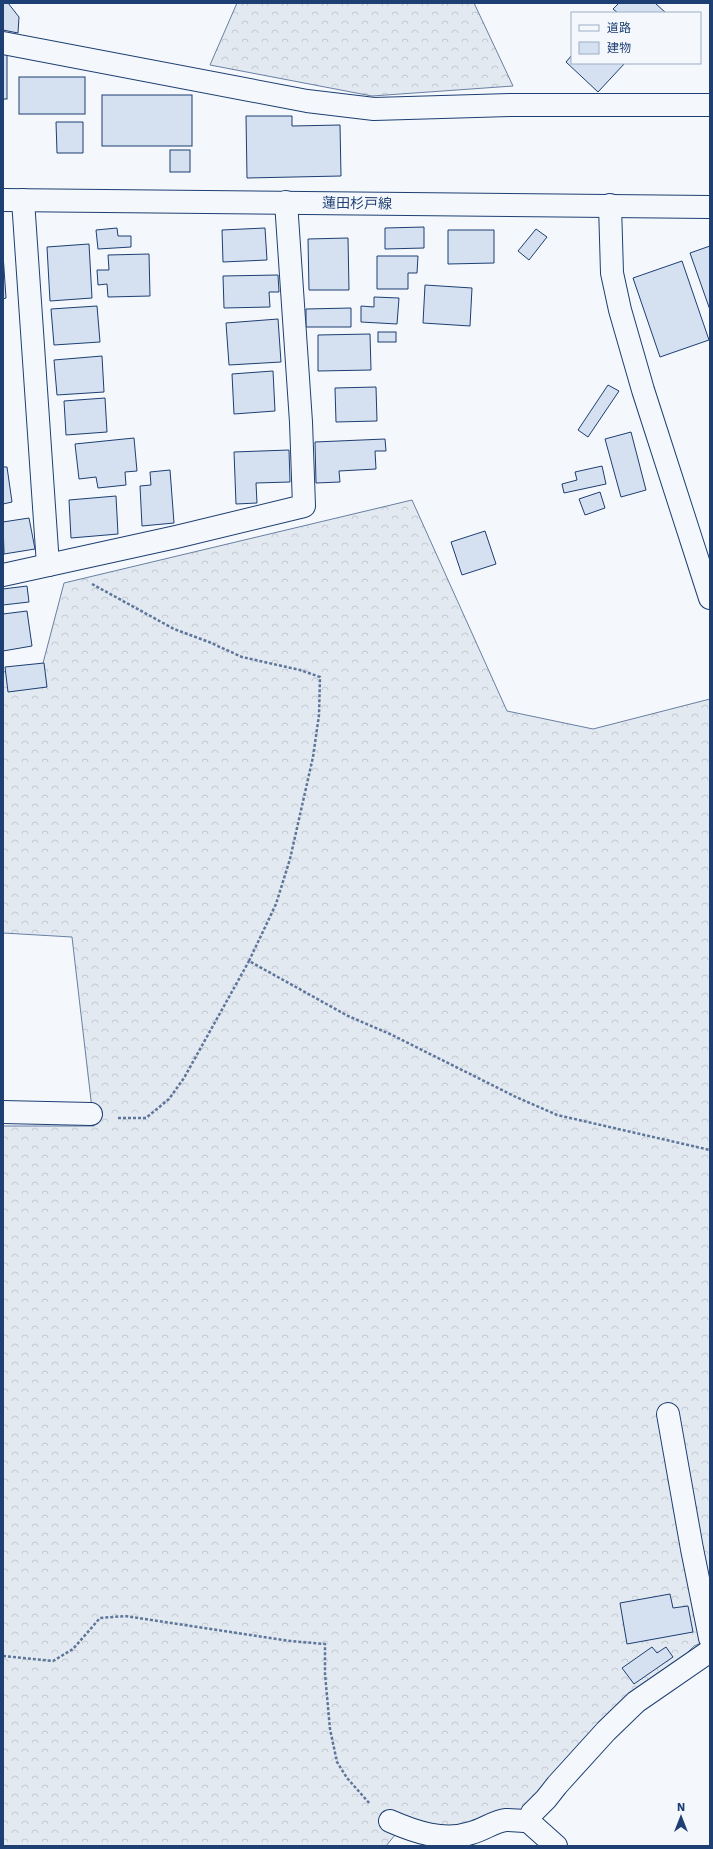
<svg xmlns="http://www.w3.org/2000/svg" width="713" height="1849" font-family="'Work Sans','Noto Sans JP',sans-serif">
<defs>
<pattern id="forest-crowns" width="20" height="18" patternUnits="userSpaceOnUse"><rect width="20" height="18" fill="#e3e9f0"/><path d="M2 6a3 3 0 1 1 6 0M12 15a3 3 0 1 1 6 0" fill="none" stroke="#c2c9d1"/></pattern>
</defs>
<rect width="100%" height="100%" fill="#f4f7fb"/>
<g fill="url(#forest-crowns)" stroke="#687fa3">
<path d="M237 3H474L513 86 372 96 210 65Z"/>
<path d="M412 500 507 711 593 729 710 699V1639L694 1646 522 1822 395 1835 386 1846H3V1126H94L72 937 3 933V672L42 667 64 583Z"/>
</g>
<g fill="#d5e0f0" stroke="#1d3f73">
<path d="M3 3H8L19 17 18 33 3 30Z"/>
<path d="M619 3H655L666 13H618L613 9Z"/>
<rect x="3" y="54" width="4" height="45"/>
<path d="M572 55V63H625L598 92 566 62Z"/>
<rect x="19" y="77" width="66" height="37"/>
<rect x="102" y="95" width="90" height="51"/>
<path d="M246 116H292V126L340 125 341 176 247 178Z"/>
<path d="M56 122H83V153H57Z"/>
<rect x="170" y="150" width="20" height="22"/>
<path d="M424 227V248L385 249V228Z"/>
<path d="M117 228 118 236H131V247L98 249 96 230Z"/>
<path d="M265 228 267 260 223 262 222 230Z"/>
<path d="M536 229 547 237 529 260 518 251Z"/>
<path d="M448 230H494V263L448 264Z"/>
<path d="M348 238 349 290H309L308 239Z"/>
<path d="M89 244 92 298 50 301 47 247Z"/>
<path d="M710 246V310L690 253Z"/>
<path d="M3 254 6 298 3 299Z"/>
<path d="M149 254 150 296 108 297 107 284 98 285 97 270H109L108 255Z"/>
<path d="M377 256H418L417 273H408V289H377Z"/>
<path d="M682 261 709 340 660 357 633 278Z"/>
<path d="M278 275 279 292H269L270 307 224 308 223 276Z"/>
<path d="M425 285 472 288 470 326 423 323Z"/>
<path d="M374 297 399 298 397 324 361 322V306L374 307Z"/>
<path d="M97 306 100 342 54 345 51 309Z"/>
<path d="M351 308V327H306V309Z"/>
<path d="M278 319 281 362 229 365 226 323Z"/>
<rect x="378" y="332" width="18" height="10"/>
<path d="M370 334 371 370 318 371V335Z"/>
<path d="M102 356 104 392 57 395 54 360Z"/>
<path d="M273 371 275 411 234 414 232 374Z"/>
<path d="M608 385 619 391 588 437 578 430Z"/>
<path d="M376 387 377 421 336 422 335 388Z"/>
<path d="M105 398 107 432 66 435 64 401Z"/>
<path d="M631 432 646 490 621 497 605 439Z"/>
<path d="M134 438 137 471 125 472 126 485 98 488 96 477 79 479 75 444Z"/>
<path d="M385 439 386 451H375L376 469 339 471 340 482 316 483 315 442Z"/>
<path d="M289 450 290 482 256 483 257 503 236 504 234 452Z"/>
<path d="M602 466 606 484 564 493 562 484 577 480 575 472Z"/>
<path d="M3 467H7L12 502 3 504Z"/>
<path d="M170 470 174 523 142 526 140 486 151 485 150 472Z"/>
<path d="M600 492 605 508 585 515 579 499Z"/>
<path d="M116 496 118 534 71 538 69 500Z"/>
<path d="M29 518 35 549 4 554 3 522Z"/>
<path d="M485 531 496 564 462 575 451 542Z"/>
<path d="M27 586 29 602 3 605V589Z"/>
<path d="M27 611 32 646 3 651V614Z"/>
<path d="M44 663 47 687 8 692 5 667Z"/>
<path d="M670 1594 673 1608 688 1606 693 1632 627 1644 620 1603Z"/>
<path d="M652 1647 657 1653 666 1647 673 1657 634 1684 622 1668Z"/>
</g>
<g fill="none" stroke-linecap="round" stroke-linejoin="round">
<g stroke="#1d3f73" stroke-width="24">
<g id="minor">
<path d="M3 43 307 101 374 109 510 105H710"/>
<path d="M23 200 48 565"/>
<path d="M610 205 612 273 620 310 643 390 710 598"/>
<path d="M3 575 176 537 304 506 301 422 286 202"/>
<path d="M3 1112 91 1114"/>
<path d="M668 1414 692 1549 710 1638"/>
<path d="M390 1821C415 1832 444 1842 471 1833 483 1830 495 1821 506 1820 513 1820 521 1821 528 1821L556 1846"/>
<path d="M528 1821 532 1813 546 1799 557 1785 606 1731 636 1702 710 1651"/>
</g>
</g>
<g stroke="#1d3f73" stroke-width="24">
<path id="major" d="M3 200 710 207"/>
</g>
<g stroke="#5e769c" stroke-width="2.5" stroke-dasharray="3 2" stroke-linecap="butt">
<path d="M92 584 174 629 209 642 242 657 300 670 320 677 319 715 313 757 290 859 276 904 249 961 348 1016 390 1034 516 1097 557 1115 710 1150"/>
<path d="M118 1118H146L169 1099 184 1078 249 961"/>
<path d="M3 1656 53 1661 73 1649 100 1618 125 1616 290 1641 325 1644V1674L330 1729 337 1762 347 1778 370 1804"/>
</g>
<use href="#minor" stroke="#f4f7fb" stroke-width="22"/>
<use href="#major" stroke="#f4f7fb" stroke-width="22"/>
</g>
<g text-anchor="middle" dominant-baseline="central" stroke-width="3" stroke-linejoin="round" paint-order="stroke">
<g font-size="14" fill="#1d3f73" stroke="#f4f7fb">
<text transform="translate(357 203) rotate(1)">蓮田杉戸線</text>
</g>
</g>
<rect width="713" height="1849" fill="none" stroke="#1d3f73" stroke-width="8"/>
<rect x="571" y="12" width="130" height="52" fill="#f4f7fb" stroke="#9eadc5"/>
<rect x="579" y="25" width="20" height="6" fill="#f4f7fb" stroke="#9eadc5"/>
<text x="607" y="32" font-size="12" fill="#1d3f73">道路</text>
<rect x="579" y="42" width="20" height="12" fill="#d5e0f0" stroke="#9eadc5"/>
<text x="607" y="52" font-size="12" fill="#1d3f73">建物</text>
<g transform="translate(681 1817)" stroke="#f4f7fb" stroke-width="3" paint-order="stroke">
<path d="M0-3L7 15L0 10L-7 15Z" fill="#1d3f73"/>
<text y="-6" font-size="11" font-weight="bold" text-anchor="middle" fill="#1d3f73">N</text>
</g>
</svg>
